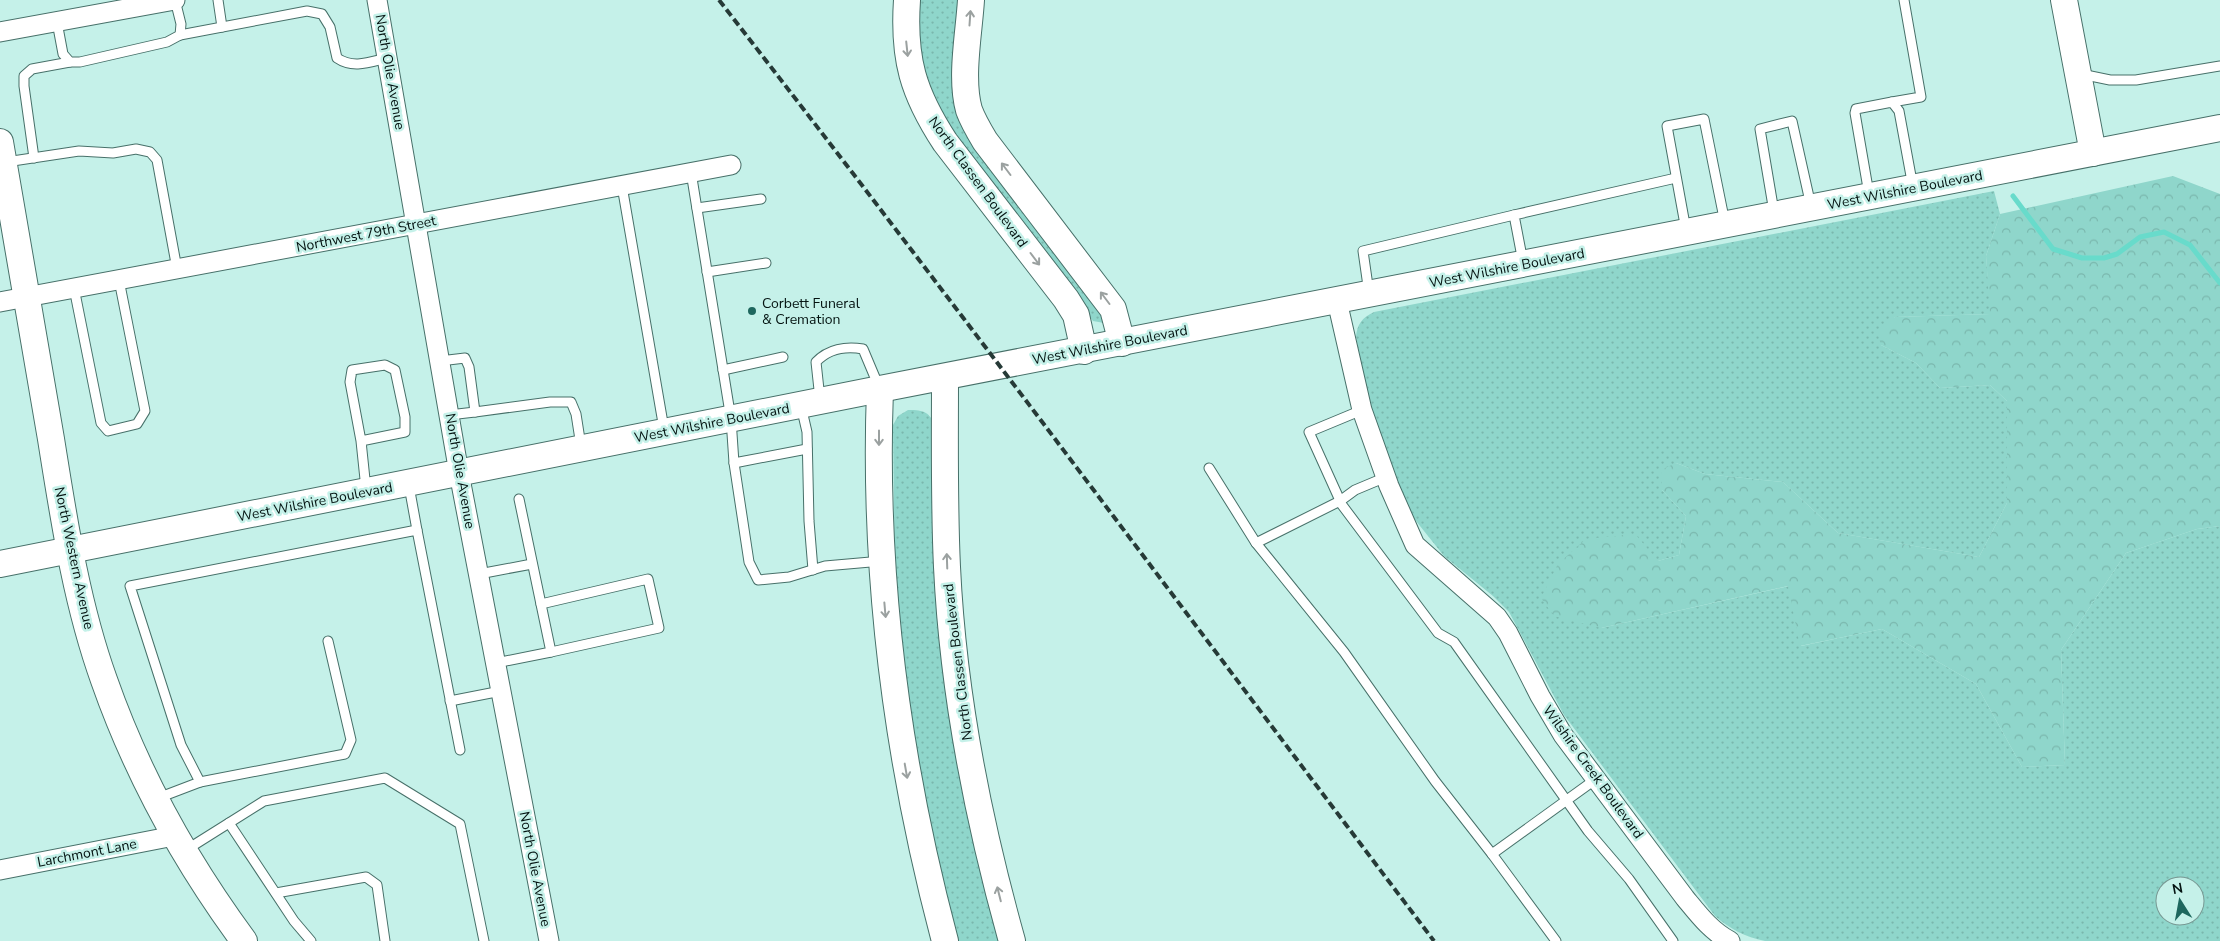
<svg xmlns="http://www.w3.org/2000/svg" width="2220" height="941" font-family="'Nunito Sans',sans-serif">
<defs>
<pattern id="grass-dots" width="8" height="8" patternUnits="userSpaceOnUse" patternTransform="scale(1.25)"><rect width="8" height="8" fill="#8fd6cb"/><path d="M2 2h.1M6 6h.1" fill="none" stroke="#7ab7ad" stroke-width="1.8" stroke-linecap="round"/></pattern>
<pattern id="forest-crowns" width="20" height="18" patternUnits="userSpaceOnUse" patternTransform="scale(1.25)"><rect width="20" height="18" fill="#8fd6cb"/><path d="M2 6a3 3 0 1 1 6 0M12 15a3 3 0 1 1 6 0" fill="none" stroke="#7ab7ad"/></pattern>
</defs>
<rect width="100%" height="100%" fill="#c5f1e9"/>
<g fill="url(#grass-dots)" fill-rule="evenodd">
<path d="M915 0H963L958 85 1104 313V323L1093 321 943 124 926 93Z"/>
<path d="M1994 191 2000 214 1986 256 1991 314 1895 317 1881 345 1916 363 1940 388 1990 385 2007 401V503L1979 557 1838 533 1783 482 1705 474 1676 463 1662 490 1686 516 1679 555 1658 561 1601 628 1789 586 1801 646 1882 629 1976 684 2022 767 2065 765 2061 650 2126 553 2197 529 2220 526V941H1765C1745 937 1730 929 1715 916L1564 715 1509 612 1493 596 1444 556 1408 511 1375 433 1356 337C1357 324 1362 318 1374 312ZM2165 886H2195V916H2165Z"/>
<path d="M908 410C925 410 929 412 936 427L1003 941H957L942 887 911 720 895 586 893 425 898 416Z"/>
</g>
<path fill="url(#forest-crowns)" d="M2173 176 2220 194V526L2197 529 2126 553 2061 650 2065 765 2022 767 1976 684 1882 629 1800 646 1788 586 1601 628 1554 616 1541 598 1558 564 1586 539 1635 534 1658 561 1679 555 1686 516 1662 490 1661 470 1676 463 1705 474 1783 482 1838 533 1979 557 2007 503V401L1990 385 1940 388 1916 363 1881 345 1877 331 1895 317 1990 314 1986 256 2000 214Z"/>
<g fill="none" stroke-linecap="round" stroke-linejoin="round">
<path stroke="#68dbcb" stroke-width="5" d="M2013 196 2053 249 2082 258H2104L2117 254 2140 237 2164 232 2190 245 2220 283"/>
<g stroke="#477069" stroke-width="11">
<g id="lane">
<path d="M218 0 222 27"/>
<path d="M57 22 63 54 70 62H80L167 42 180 35 181 24 175 0"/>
<path d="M180 35 307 11 322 14 330 27 337 58C353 69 370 62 387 58"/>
<path d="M2081 74 2110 80H2136L2220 66"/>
<path d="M1892 102 1921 97 1904 0"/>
<path d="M34 158 24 86V76L32 69 70 62"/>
<path d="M6 162 79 151 113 153 136 149 150 152 157 160 177 269"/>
<path d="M691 172 731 419 734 463 749 562 758 580 789 577 825 566 882 561"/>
<path d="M622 186 664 429"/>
<path d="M1869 194 1855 113 1856 109 1892 102 1899 111 1913 187"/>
<path d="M697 208 761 199"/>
<path d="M1774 212 1760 129 1792 121 1811 206"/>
<path d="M1686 230 1667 126 1704 119 1725 223"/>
<path d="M1523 262 1514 215 1676 178"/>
<path d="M707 272 766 263"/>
<path d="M74 288 101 423 108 431 137 424 145 411 119 280"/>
<path d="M1369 293 1363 251 1514 215"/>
<path d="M440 361 465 358 469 367 475 412 550 402H571L576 414 581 446"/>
<path d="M723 370 783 357"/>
<path d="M820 399 816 362C828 349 846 346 863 349L879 387"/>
<path d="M801 406 807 432 809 521 813 570"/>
<path d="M1362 410 1309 432 1342 505 1438 633 1454 642 1588 831 1629 879 1673 941"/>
<path d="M449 415 475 412"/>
<path d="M361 441 350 382 352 370 385 365 395 370 405 417V432L361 441 366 489"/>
<path d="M734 463 807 449"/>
<path d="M1209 468 1256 543"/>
<path d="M1386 477 1355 490 1340 501 1256 543 1344 652 1435 781 1492 854 1556 941"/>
<path d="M409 486 417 530"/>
<path d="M479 574 532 564"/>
<path d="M541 604 648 579 659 628 551 652"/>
<path d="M496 663 551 652 519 499"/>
<path d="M450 701 501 691"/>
<path d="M200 782 345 754 351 740 328 641"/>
<path d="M158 798 200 782 181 745 130 586 417 530 460 750"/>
<path d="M229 823 294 921 311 941"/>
<path d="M186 850 264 801 385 778 460 824 484 941"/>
<path d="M1492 854 1596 779"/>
<path d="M276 893 366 877 377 885 385 941"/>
</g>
</g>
<g stroke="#477069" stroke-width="21">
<g id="street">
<path d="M377 0 459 473 549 941"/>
<path d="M0 32 175 0"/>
<path d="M1337 301 1362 410 1389 486 1415 545 1497 617 1508 633 1540 696 1563 735 1685 898C1699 915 1711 931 1730 941"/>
<path d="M0 302 731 165"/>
<path d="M0 870 174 836"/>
</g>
</g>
<g stroke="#477069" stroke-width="28">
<g id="secondary">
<path d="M907 0C903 59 913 93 945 142L1066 299 1076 315 1084 351"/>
<path d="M971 0C969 33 960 78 969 110 973 121 979 131 985 141L1113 309 1122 343"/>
<path d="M2064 0 2093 153"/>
<path d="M0 142C17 241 34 340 51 439 64 520 76 602 104 680 137 774 185 861 244 941"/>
<path d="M945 378C945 441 944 504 947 567 953 694 978 820 1012 941"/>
<path d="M880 389C873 576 897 761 945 941"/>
<path d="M0 564 880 389 2220 128"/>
</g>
</g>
<use href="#lane" stroke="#fff" stroke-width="9"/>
<use href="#street" stroke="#fff" stroke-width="19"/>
<use href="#secondary" stroke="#fff" stroke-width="26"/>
<path stroke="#263a37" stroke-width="4" stroke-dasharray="8 4" stroke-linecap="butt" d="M719 0C961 311 1196 627 1434 941"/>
</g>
<defs><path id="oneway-shaft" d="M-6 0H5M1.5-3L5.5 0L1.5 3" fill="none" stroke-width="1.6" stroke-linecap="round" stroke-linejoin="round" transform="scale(1.25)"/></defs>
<g stroke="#9ba1a0">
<use href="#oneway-shaft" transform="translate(970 18) rotate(-86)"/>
<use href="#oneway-shaft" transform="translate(907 49) rotate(84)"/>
<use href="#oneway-shaft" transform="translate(1006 169) rotate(-127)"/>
<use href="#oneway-shaft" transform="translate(1035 259) rotate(53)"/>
<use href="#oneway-shaft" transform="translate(1105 298) rotate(-127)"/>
<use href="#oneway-shaft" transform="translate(879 438) rotate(90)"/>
<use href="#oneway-shaft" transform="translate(947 561) rotate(-92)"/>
<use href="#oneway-shaft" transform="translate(885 610) rotate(85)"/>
<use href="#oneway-shaft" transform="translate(906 771) rotate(80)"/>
<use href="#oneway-shaft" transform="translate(999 894) rotate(-104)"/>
</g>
<circle fill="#1e675e" stroke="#c5f1e9" stroke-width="2" cx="752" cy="311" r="5"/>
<g text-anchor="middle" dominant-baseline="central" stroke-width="5" stroke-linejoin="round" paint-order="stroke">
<g font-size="14" fill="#041311" stroke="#c5f1e9">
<text transform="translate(390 72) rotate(80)">North Olie Avenue</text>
<text transform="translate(978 182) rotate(54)">North Classen Boulevard</text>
<text transform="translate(1905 190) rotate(-11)">West Wilshire Boulevard</text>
<text transform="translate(366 234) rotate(-11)">Northwest 79th Street</text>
<text transform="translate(1507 268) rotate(-11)">West Wilshire Boulevard</text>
<text transform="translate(1110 345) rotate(-11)">West Wilshire Boulevard</text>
<text transform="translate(712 423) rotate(-11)">West Wilshire Boulevard</text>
<text transform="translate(460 471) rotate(80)">North Olie Avenue</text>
<text transform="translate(315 502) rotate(-11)">West Wilshire Boulevard</text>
<text transform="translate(74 558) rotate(78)">North Western Avenue</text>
<text transform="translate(958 662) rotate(-97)">North Classen Boulevard</text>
<text transform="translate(1593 772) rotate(54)">Wilshire Creek Boulevard</text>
<text transform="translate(87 853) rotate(-11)">Larchmont Lane</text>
<text transform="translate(535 869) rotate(79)">North Olie Avenue</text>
</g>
<g font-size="14" fill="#041311" stroke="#c5f1e9" text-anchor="start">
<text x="762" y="303">Corbett Funeral<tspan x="762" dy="16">&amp; Cremation</tspan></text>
</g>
</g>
<g transform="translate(2180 901) rotate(349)"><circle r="24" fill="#c5f1e9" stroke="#789893"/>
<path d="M0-4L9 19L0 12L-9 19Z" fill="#1e675e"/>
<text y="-8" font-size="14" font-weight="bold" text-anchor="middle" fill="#041311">N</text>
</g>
</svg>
